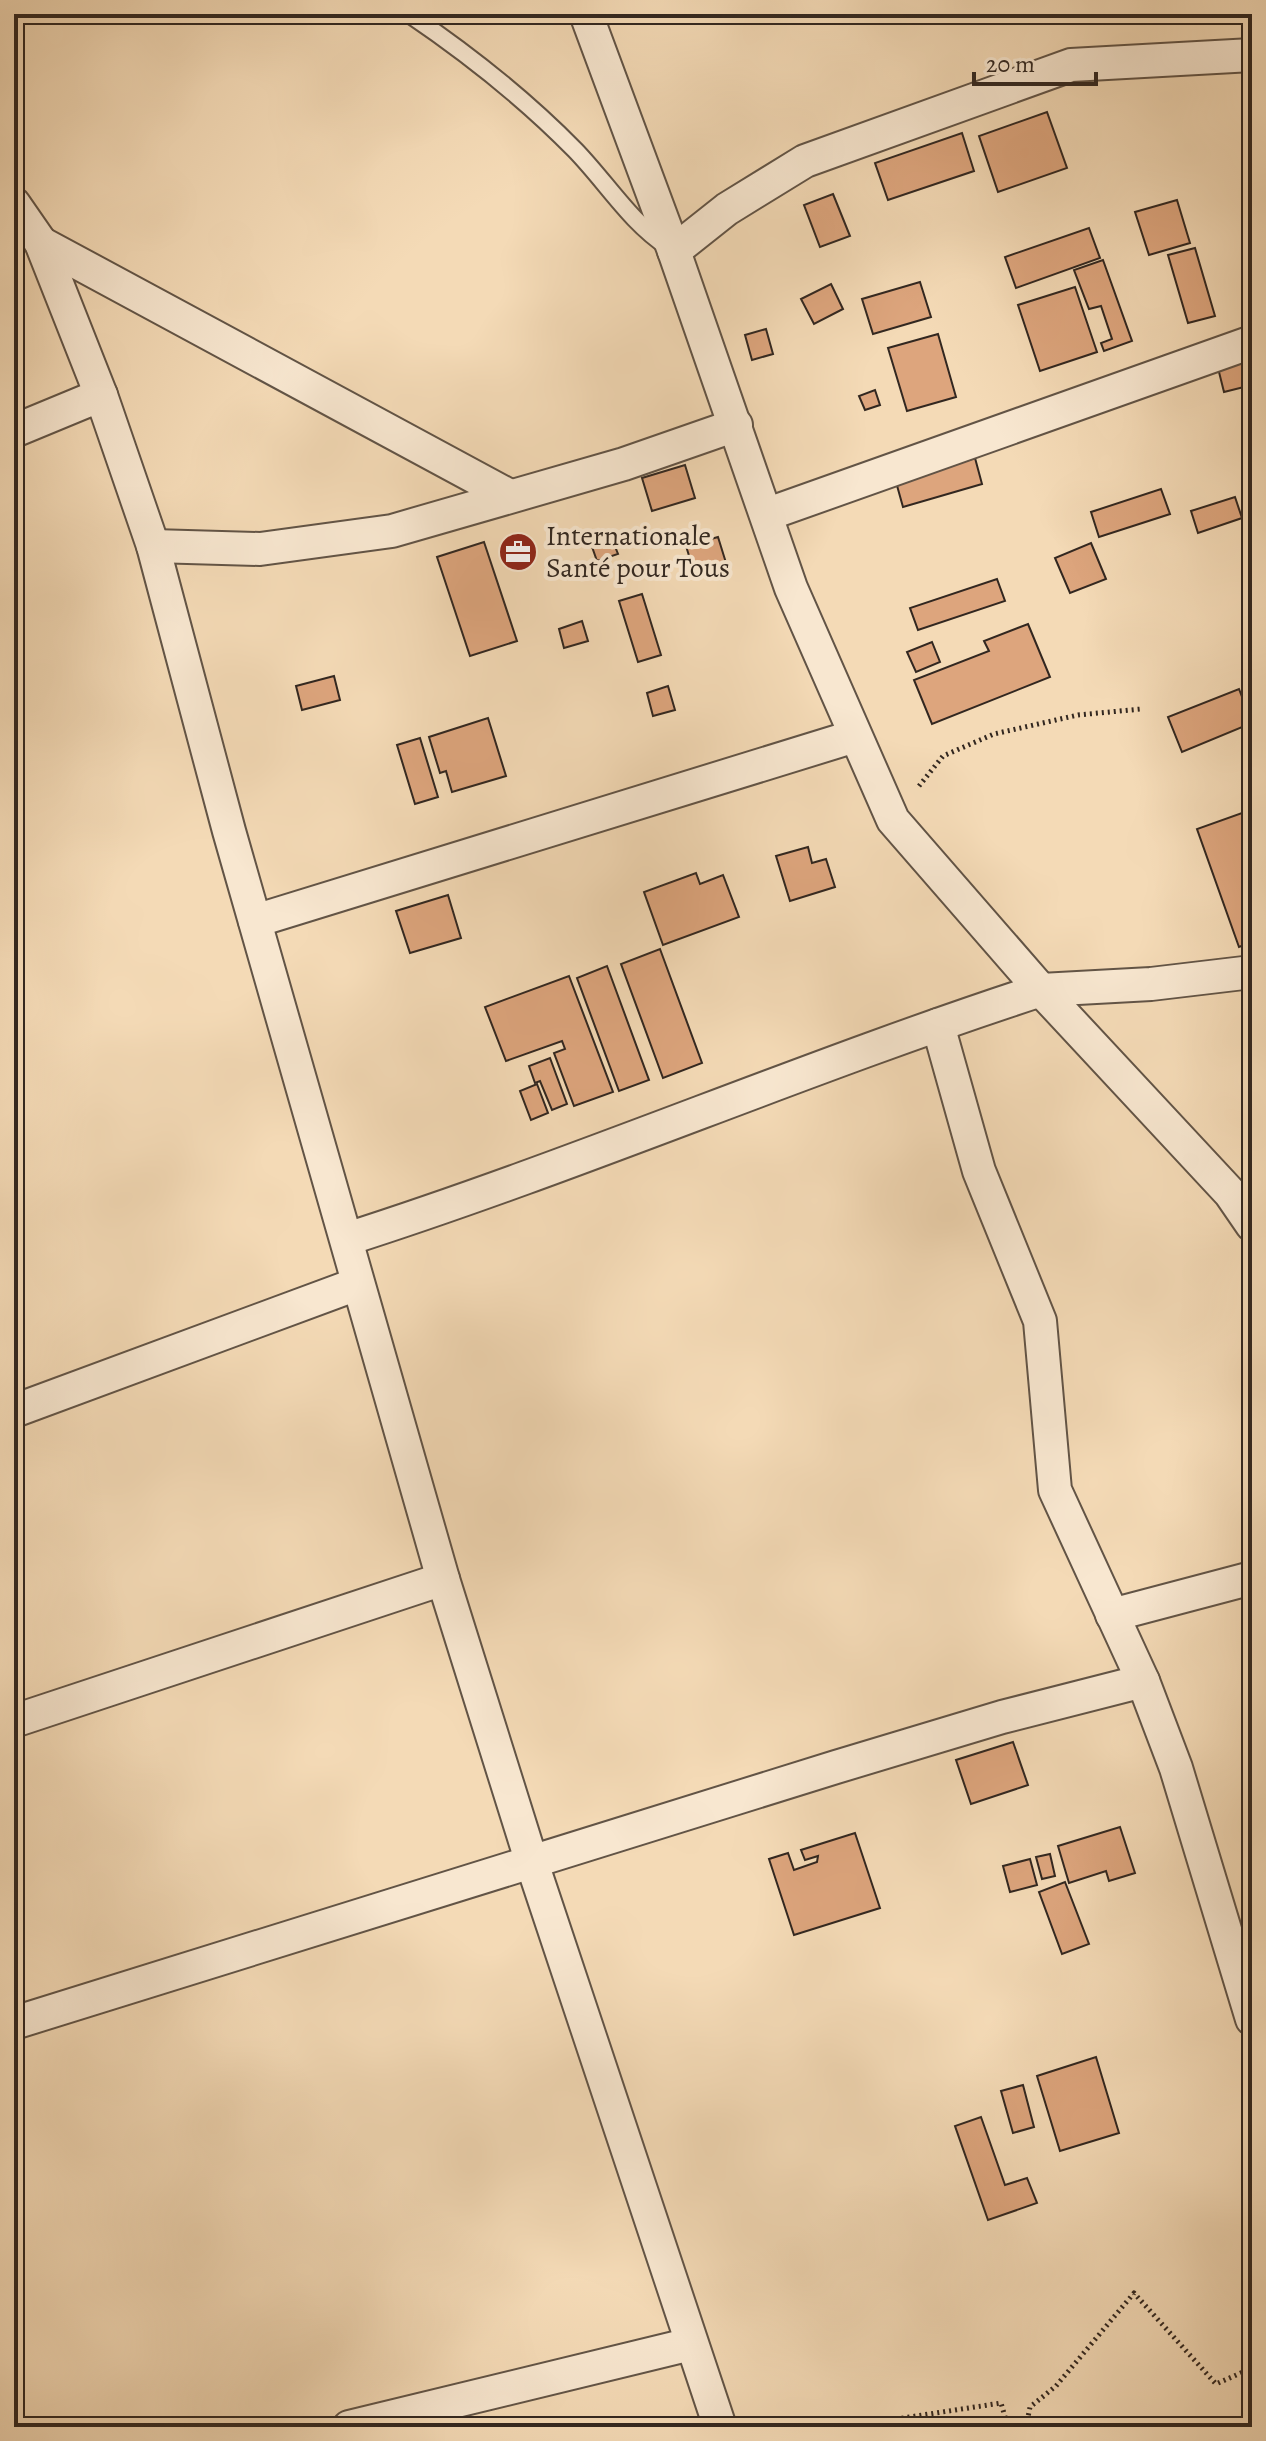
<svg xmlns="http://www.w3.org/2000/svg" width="1266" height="2441" font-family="Alegreya,serif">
<rect width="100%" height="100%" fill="#f4dab6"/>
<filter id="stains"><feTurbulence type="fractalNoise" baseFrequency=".0025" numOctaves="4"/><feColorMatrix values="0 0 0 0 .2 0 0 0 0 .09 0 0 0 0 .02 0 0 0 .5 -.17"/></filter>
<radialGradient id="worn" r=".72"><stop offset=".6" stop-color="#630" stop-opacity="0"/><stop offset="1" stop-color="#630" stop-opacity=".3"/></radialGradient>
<g fill="#dda57d" stroke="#322720" stroke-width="2">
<path d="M1047 112 1067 168 998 192 979 136Z"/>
<path d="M962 133 974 171 888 200 875 163Z"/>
<path d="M833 194 850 236 820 247 804 205Z"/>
<path d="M1177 200 1190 243 1149 255 1135 212Z"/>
<path d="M1089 228 1100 258 1016 288 1005 257Z"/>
<path d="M1195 248 1215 316 1188 323 1168 255Z"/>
<path d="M1103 260 1132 341 1104 351 1101 343 1112 339 1101 306 1089 309 1074 270Z"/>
<path d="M920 282 931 317 873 334 862 299Z"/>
<path d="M831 284 843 309 814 324 801 299Z"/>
<path d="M1075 287 1097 352 1040 371 1018 305Z"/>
<path d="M766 329 773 354 752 360 745 335Z"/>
<path d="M938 334 956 397 907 411 888 348Z"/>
<path d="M1248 359 1252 385 1224 392 1218 368Z"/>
<path d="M875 390 880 405 865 410 859 396Z"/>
<path d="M975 458 982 484 903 507 896 482Z"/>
<path d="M685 465 695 498 652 511 642 478Z"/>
<path d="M1161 489 1170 514 1099 537 1091 512Z"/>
<path d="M1235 497 1242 518 1198 533 1191 511Z"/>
<path d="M610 534 618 554 597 561 590 541Z"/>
<path d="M718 537 727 566 695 575 686 546Z"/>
<path d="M484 542 517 641 470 656 437 557Z"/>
<path d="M1091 543 1106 579 1070 593 1055 558Z"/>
<path d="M997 579 1005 601 918 630 910 608Z"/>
<path d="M642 594 661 655 638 662 619 601Z"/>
<path d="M582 621 588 641 564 648 559 629Z"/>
<path d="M1028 624 1050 677 932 724 914 680 989 651 984 641Z"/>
<path d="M932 642 940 662 916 672 907 652Z"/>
<path d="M334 676 340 700 302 710 296 686Z"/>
<path d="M668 686 675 710 653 716 647 693Z"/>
<path d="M1239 689 1252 723 1182 752 1168 717Z"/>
<path d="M488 718 506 776 452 792 446 771 440 773 429 737Z"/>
<path d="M420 738 438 797 415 804 397 745Z"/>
<path d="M1242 813 1252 843V942L1239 947 1197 829Z"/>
<path d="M808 847 812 863 826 859 835 887 790 901 776 856Z"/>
<path d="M696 873 700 884 723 875 739 917 663 945 644 892Z"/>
<path d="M448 895 461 938 410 953 396 911Z"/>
<path d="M660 949 702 1063 663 1078 621 964Z"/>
<path d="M607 966 649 1080 619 1091 577 978Z"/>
<path d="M569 976 613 1092 574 1106 554 1053 565 1049 562 1041 506 1061 485 1007Z"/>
<path d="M550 1058 567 1104 552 1110 540 1081 535 1083 529 1066Z"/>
<path d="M537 1084 548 1113 531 1120 520 1091Z"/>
<path d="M1013 1742 1028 1785 971 1804 956 1760Z"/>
<path d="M1120 1827 1135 1873 1109 1881 1106 1871 1069 1883 1058 1846Z"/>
<path d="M855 1833 880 1908 794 1935 769 1859 788 1853 794 1870 817 1862 818 1856 805 1860 801 1850Z"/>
<path d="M1050 1854 1055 1876 1042 1879 1036 1857Z"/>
<path d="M1030 1859 1037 1885 1010 1892 1003 1866Z"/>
<path d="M1065 1882 1089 1944 1062 1954 1039 1892Z"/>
<path d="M1096 2057 1119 2133 1060 2151 1037 2076Z"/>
<path d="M1023 2085 1034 2127 1013 2133 1001 2091Z"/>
<path d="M981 2117 1005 2185 1027 2178 1037 2203 988 2220 955 2126Z"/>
</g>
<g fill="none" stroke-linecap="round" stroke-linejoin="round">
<g stroke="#625446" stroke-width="20">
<path id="service" d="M409 14C468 54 525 99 575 150 607 183 630 222 668 247"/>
</g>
<g stroke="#625446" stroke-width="36">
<g id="minor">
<path d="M14 204 41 243 101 395"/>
<path d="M41 243 508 495"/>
<path d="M674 251 727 209 805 161 1071 65 1252 55"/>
<path d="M14 431 101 395 153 546 229 831 443 1579 532 1863 720 2427"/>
<path d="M768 514 1252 342"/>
<path d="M153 546 260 549 392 531 624 464 736 425"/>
<path d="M255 921 855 736"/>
<path d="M1041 990 1230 1193 1252 1225"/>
<path d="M1041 990 1151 984 1252 972"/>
<path d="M938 1025 979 1171 1040 1321 1055 1490 1143 1681 1176 1768 1252 2019"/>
<path d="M347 1239C581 1164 807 1066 1041 990L893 820 791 588 674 251 586 14"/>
<path d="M14 1411 357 1284"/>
<path d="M1112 1615 1252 1578"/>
<path d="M14 1721 443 1579"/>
<path d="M14 2023 836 1767 1002 1717 1143 1681"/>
<path d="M349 2427 691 2344"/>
</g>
</g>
<g stroke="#322720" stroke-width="5" stroke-dasharray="2 4" stroke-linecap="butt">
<path d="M919 786 943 756 994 734 1078 715 1141 709"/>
<path d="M880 2427 890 2420 1001 2403 1008 2427"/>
<path d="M1026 2427 1030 2407 1056 2386 1134 2293 1216 2384 1252 2368"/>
</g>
<use href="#service" stroke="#f8e7d0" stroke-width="16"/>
<use href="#minor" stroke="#f8e7d0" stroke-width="32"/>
</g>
<defs>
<g id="office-disc" transform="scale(2)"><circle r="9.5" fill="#8f2418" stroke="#f8e7d0"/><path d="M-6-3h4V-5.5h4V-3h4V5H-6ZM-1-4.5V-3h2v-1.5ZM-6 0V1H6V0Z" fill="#fff"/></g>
</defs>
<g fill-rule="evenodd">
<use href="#office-disc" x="518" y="552"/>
</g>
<g text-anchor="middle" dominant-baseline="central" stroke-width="8" stroke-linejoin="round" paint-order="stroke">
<g font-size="28" fill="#322720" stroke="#f8e7d0" text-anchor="start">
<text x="546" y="536">Internationale<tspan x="546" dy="32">Santé pour Tous</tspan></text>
</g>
</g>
<rect width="1266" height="2441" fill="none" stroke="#f4dab6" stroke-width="48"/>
<rect x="16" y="16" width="1234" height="2409" fill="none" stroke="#322720" stroke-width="4"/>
<rect x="24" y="24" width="1218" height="2393" fill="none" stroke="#322720" stroke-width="2"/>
<path d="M974 72v12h122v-12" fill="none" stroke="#322720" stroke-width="4"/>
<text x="986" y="72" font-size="24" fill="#322720" stroke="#f8e7d0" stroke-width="6" paint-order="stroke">20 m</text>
<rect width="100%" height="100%" filter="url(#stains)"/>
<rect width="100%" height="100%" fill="url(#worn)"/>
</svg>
